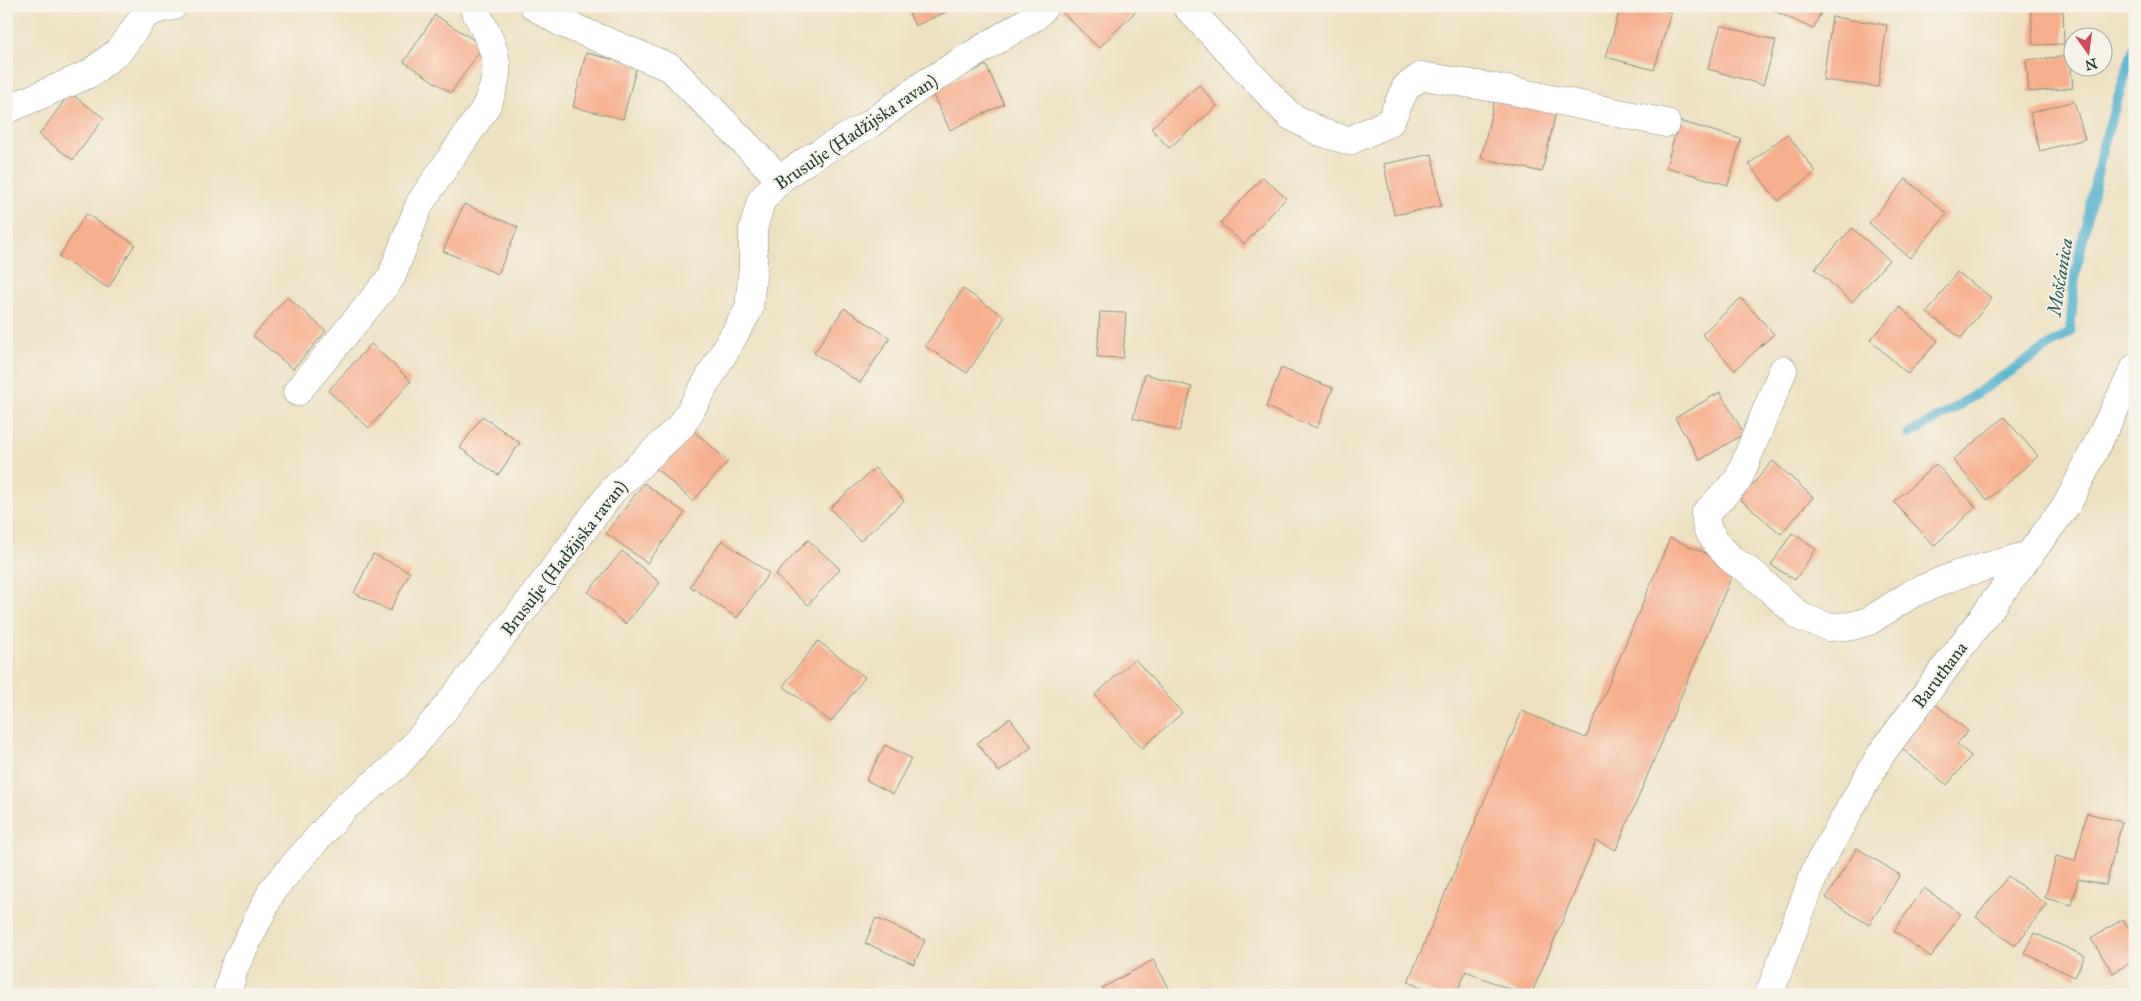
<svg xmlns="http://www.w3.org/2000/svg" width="2141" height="1001" font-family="'IM FELL Great Primer',serif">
<rect width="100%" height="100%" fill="#f7f3e8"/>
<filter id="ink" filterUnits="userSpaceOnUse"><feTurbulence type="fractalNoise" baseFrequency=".02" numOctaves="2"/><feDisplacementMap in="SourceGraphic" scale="10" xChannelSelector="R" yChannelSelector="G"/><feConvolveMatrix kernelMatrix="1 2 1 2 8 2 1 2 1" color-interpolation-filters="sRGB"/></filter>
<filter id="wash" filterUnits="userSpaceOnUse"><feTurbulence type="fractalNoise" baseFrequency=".0096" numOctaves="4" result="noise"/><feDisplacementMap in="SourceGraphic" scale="20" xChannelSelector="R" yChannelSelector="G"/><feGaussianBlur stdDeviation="1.12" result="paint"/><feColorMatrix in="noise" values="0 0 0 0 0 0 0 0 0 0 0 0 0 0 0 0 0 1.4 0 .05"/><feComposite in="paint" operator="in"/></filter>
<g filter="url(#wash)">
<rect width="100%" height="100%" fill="#eee1c2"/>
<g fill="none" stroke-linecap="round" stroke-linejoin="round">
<path stroke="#52b3d0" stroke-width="10" d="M1909 434 1950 411 2070 332 2075 275 2103 146 2135 44"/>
</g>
<g id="blocks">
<g fill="#f6af8d">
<path d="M906 6H959L915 26Z"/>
<path d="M1063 6H1141L1099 48 1060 10Z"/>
<path d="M1621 6H1651L1671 12 1654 70 1606 57Z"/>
<path d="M1764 6H1824L1813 29Z"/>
<path d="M2063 8 2064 44 2033 45 2031 9Z"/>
<path d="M435 15 483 46 451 93 404 62Z"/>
<path d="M1832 17 1887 25 1878 87 1823 80Z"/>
<path d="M1721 25 1776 41 1763 85 1708 69Z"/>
<path d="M586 53 637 65 623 119 573 107Z"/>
<path d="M2070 56 2073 88 2029 92 2026 60Z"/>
<path d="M986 65 1004 104 950 130 931 91Z"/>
<path d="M1199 85 1217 106 1169 148 1151 128Z"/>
<path d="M70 93 104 118 73 160 39 135Z"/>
<path d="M1495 98 1556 112 1542 172 1481 158Z"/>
<path d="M2074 101 2085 139 2040 151 2030 113Z"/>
<path d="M1679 121 1741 139 1728 185 1666 167Z"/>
<path d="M1787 134 1816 172 1778 201 1749 164Z"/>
<path d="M1432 154 1441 206 1394 215 1384 164Z"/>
<path d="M1263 177 1286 198 1244 244 1220 223Z"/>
<path d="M1906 179 1947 214 1910 258 1869 223Z"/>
<path d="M464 204 518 227 498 274 443 251Z"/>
<path d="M86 214 135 244 108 288 59 257Z"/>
<path d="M1852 228 1889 260 1852 302 1815 269Z"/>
<path d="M1957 272 1992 298 1961 338 1927 313Z"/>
<path d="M963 289 1005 317 967 373 925 346Z"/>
<path d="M287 297 326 331 293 369 253 336Z"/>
<path d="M1741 298 1774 334 1735 370 1702 334Z"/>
<path d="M1900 307 1938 341 1908 374 1870 340Z"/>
<path d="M844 308 890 338 860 383 814 353Z"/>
<path d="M1100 312 1126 313 1123 358 1097 357Z"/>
<path d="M371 344 411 381 369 428 328 391Z"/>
<path d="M1281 368 1333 388 1317 428 1266 407Z"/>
<path d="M1145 374 1192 387 1179 431 1133 418Z"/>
<path d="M1720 392 1744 434 1700 460 1675 418Z"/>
<path d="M482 416 520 443 498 475 460 448Z"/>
<path d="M2004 417 2038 456 1987 500 1953 460Z"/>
<path d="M688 426 728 461 693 501 653 466Z"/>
<path d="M1773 461 1813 497 1781 534 1740 499Z"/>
<path d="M1936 464 1976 507 1934 546 1894 502Z"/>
<path d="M875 468 904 501 860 541 830 508Z"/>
<path d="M644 483 685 513 647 563 606 533Z"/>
<path d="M1792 533 1816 549 1795 580 1771 565Z"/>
<path d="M1670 538 1736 566 1616 850 1596 841 1531 995H1523L1466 971 1456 995H1439L1408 982 1522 711 1586 738Z"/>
<path d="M722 540 769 573 737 618 690 586Z"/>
<path d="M808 540 840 569 808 605 775 575Z"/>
<path d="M622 551 660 583 625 624 588 592Z"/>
<path d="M373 554 410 572 390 611 354 593Z"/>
<path d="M818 641 865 677 831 722 783 686Z"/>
<path d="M1135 659 1182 713 1142 748 1095 695Z"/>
<path d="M1935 704 1968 731 1957 744 1971 756 1947 785 1900 747Z"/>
<path d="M1010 718 1032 747 999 772 977 743Z"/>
<path d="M885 745 911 758 893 794 866 780Z"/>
<path d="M2087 813 2122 822 2106 885 2078 879 2072 905 2045 898 2056 856 2075 861Z"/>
<path d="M1857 848 1900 875 1869 925 1826 898Z"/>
<path d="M2008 876 2047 905 2015 946 1976 917Z"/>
<path d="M1924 888 1961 914 1931 957 1894 931Z"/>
<path d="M876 918 925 940 914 964 865 943Z"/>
<path d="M2123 919 2135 938V960L2113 973 2091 939Z"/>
<path d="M2034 933 2085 956 2075 977 2024 953Z"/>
<path d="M1153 960 1173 995H1106L1102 988Z"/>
</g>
</g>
</g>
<g filter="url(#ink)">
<use href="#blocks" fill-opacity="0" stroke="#868f7b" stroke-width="1"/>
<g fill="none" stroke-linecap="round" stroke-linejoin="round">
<g stroke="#868f7b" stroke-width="29">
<g id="street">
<path d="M534 6 562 23 671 68 780 179"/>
<path d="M1186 6 1289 115 1320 132 1349 141 1390 122 1406 87 1422 76 1508 90 1666 123"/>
<path d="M6 110 89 74 119 51 145 15 158 9 173 6"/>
<path d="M1783 370 1738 480 1705 514 1707 528 1717 544 1731 559 1752 573 1801 617 1828 627 1852 626 1869 621 1913 593 1959 574 2030 555"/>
<path d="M297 392 391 278 420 203 484 110C508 64 493 48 473 6"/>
<path d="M227 995 234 968 273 889 345 807 396 766 440 715 527 605 613 490 682 425 749 309 753 266V230L761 201 780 179 809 159 870 124 923 85 1036 16 1045 6"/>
<path d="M1769 995 1817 867 1881 754 2068 503 2135 368"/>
</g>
</g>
<use href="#street" stroke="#fff" stroke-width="28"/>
</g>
</g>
<g text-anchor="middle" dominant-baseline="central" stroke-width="4" stroke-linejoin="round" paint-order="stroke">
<g font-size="18" fill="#1f3d34" stroke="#f7f3e8">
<text transform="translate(856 132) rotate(-34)">Brusulje (Hadžijska ravan)</text>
<text transform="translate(564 558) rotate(-52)">Brusulje (Hadžijska ravan)</text>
<text transform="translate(1940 675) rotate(-53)">Baruthana</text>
</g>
<g font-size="19" font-style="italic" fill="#2c5a5b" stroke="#f7f3e8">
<text transform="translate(2060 277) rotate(-81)">Mošćanica</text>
</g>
</g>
<rect width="2141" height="1001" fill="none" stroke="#f7f3e8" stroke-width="25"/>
<g transform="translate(2088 52) rotate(166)"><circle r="24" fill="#f7f3e8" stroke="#a1aaa0"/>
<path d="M0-4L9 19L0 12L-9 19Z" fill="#d1495b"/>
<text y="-8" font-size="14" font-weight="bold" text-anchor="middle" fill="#1f3d34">N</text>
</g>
</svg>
